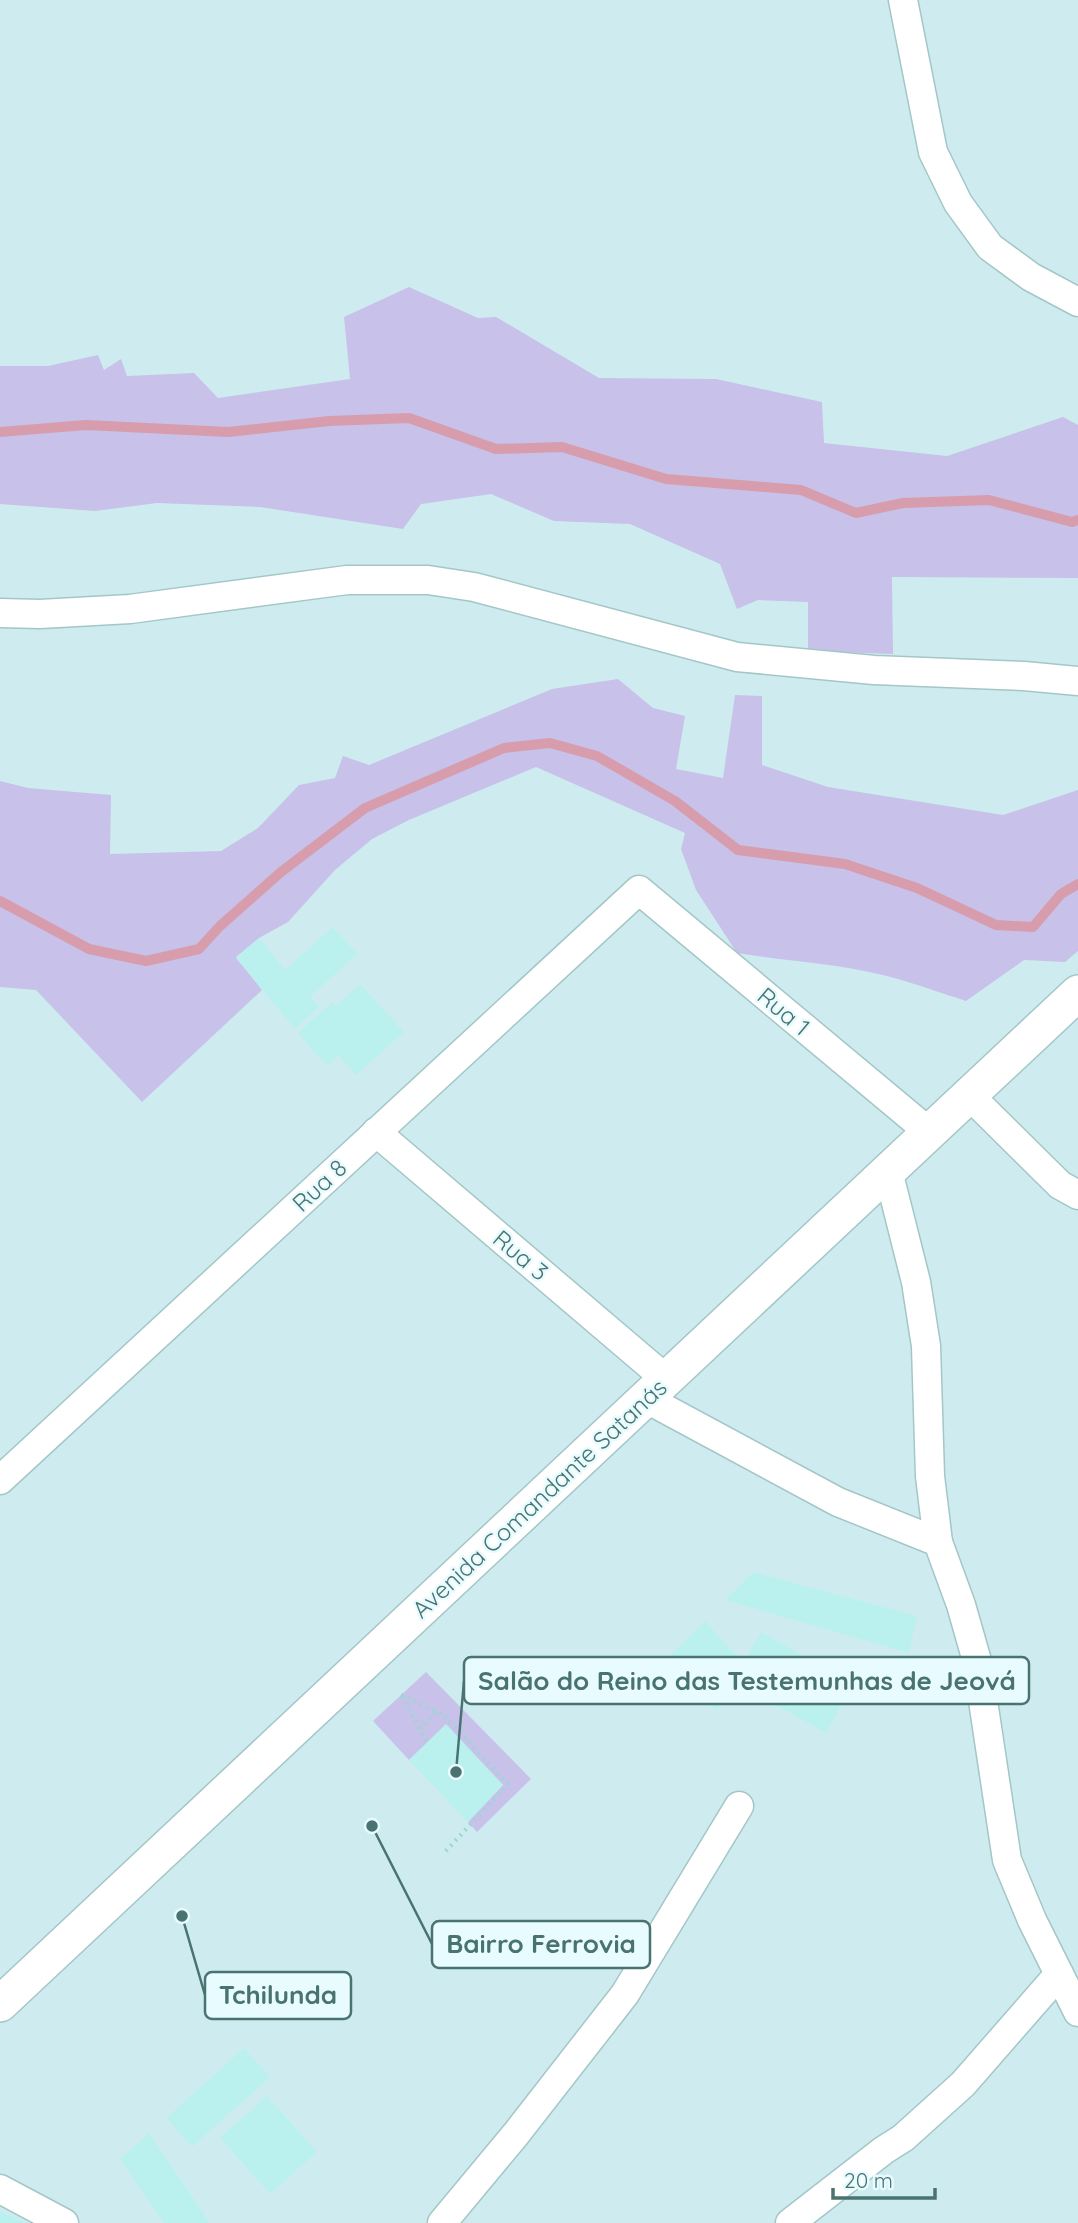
<svg xmlns="http://www.w3.org/2000/svg" width="1078" height="2223" font-family="Quicksand,sans-serif">
<rect width="100%" height="100%" fill="#e2f7fc"/>
<rect fill="#ceecf0" x="0" y="0" width="1078" height="2223"/>
<g fill="#c8c1e9">
<path d="M409 287 478 318 496 317 599 378 716 379 822 402 824 443 947 456 1063 417 1078 425V578L892 577 893 654 808 651V602L758 600 737 609 720 564 630 524 554 521 491 494 421 504 403 529 260 507 157 503 95 511 0 504V366H48L98 355 104 370 121 359 127 376 194 373 218 398 350 379 344 317Z"/>
<path d="M618 679 653 708 685 716 676 769 723 778 735 695 762 696V765L828 787 1003 815 1078 790V951L1065 962 1024 960 966 1001C938 992 911 982 883 975 835 963 786 961 737 953L696 890 681 849 685 833 536 767 409 820 372 839 335 870 288 922 259 938 236 957 262 990 142 1102 36 990 0 987V781L28 788 111 795 110 854 221 851 258 828 299 785 335 778 343 756 369 765 552 689Z"/>
<path d="M426 1672 531 1779 477 1832 468 1822 503 1785 446 1725 409 1760 373 1721Z"/>
</g>
<g fill="none" stroke-linecap="round" stroke-linejoin="round">
<g stroke="#d79dad" stroke-width="10">
<path d="M0 432 86 425 228 432 329 421 409 418 496 449 562 447 666 479 801 490 856 513 903 503 989 500 1072 522 1078 520"/>
<path d="M0 901 89 949 146 961 199 949 220 926 281 872 365 808 504 748 550 743 597 756 675 801 738 850 845 864 917 888 996 925 1033 927 1061 894 1078 884"/>
</g>
</g>
<g fill="#baf1ef">
<path d="M333 927 357 954 310 997 319 1007 295 1029 236 958 259 938 285 970Z"/>
<path d="M360 984 404 1032 356 1075 339 1055 327 1066 298 1033 332 1002 336 1006Z"/>
<path d="M753 1572 917 1616 909 1653 725 1600Z"/>
<path d="M705 1621 743 1663 761 1632 853 1684 826 1733 733 1681 718 1710 701 1699 697 1676 684 1684 665 1661Z"/>
<path d="M446 1724 503 1785 468 1822 409 1760Z"/>
<path d="M244 2048 270 2077 192 2147 166 2118Z"/>
<path d="M267 2096 317 2152 270 2194 220 2138Z"/>
<path d="M149 2133 210 2223H164L120 2159Z"/>
<path d="M0 2211 26 2223H0Z"/>
</g>
<g fill="none" stroke-linecap="round" stroke-linejoin="round">
<g stroke="#a4c6c7" stroke-width="31">
<g id="minor">
<path d="M903 0 933 152 958 203 990 247 1031 277 1078 302"/>
<path d="M0 613 40 614 130 609 347 580H428L474 587 737 657 874 670 1024 676 1078 681"/>
<path d="M969 1095 1060 1185 1078 1195"/>
<path d="M376 1132 666 1379"/>
<path d="M888 1171 916 1282 926 1346 930 1476 938 1542 961 1605 977 1661 1007 1860 1032 1920 1078 2012"/>
<path d="M645 1398 838 1502 938 1542"/>
<path d="M0 1480 639 890 929 1132"/>
<path d="M0 2189 64 2223"/>
<path d="M442 2223 516 2134 625 1994 739 1806"/>
<path d="M790 2223 884 2150 903 2138 963 2084 1059 1974"/>
</g>
</g>
<g stroke="#a4c6c7" stroke-width="38">
<path id="tertiary" d="M0 2004 1078 993"/>
</g>
<g stroke="#9dd6d3" stroke-width="4.5" stroke-dasharray="2 5" stroke-linecap="butt">
<path d="M401 1695 444 1715 508 1784 443 1854"/>
<path d="M402 1696 427 1742"/>
<path d="M420 1729 436 1712"/>
</g>
<use href="#minor" stroke="#fff" stroke-width="28"/>
<use href="#tertiary" stroke="#fff" stroke-width="35"/>
</g>
<g text-anchor="middle" dominant-baseline="central" stroke-width="5" stroke-linejoin="round" paint-order="stroke">
<g font-size="24" fill="#497370" stroke="#e8fbff">
<text transform="translate(784 1011) rotate(40)">Rua 1</text>
<text transform="translate(319 1185) rotate(-43)">Rua 8</text>
<text transform="translate(521 1255) rotate(40)">Rua 3</text>
<text transform="translate(539 1498) rotate(-43)">Avenida Comandante Satanás</text>
</g>
</g>
<path fill="none" stroke="#497370" stroke-width="2.5" d="M456 1772L464 1681M372 1826L432 1944M182 1916L205 1995"/>
<g fill="#497370" stroke="#e8fbff" stroke-width="2.5">
<circle cx="456" cy="1772" r="7"/>
<circle cx="372" cy="1826" r="7"/>
<circle cx="182" cy="1916" r="7"/>
</g>
<g fill="#e8fbff" stroke="#497370" stroke-width="2.5">
<rect x="464" y="1657" width="565" height="47" rx="7"/>
<rect x="432" y="1921" width="218" height="47" rx="7"/>
<rect x="205" y="1972" width="146" height="47" rx="7"/>
</g>
<g font-size="26" text-anchor="middle" font-weight="bold" fill="#497370">
<text x="747" y="1690">Salão do Reino das Testemunhas de Jeová</text>
<text x="541" y="1953">Bairro Ferrovia</text>
<text x="278" y="2004">Tchilunda</text>
</g>
<path d="M833 2188v10h102v-10" fill="none" stroke="#497370" stroke-width="3.5"/>
<text x="844" y="2188" font-size="21" fill="#497370" stroke="#e8fbff" stroke-width="5" paint-order="stroke">20 m</text>
</svg>
